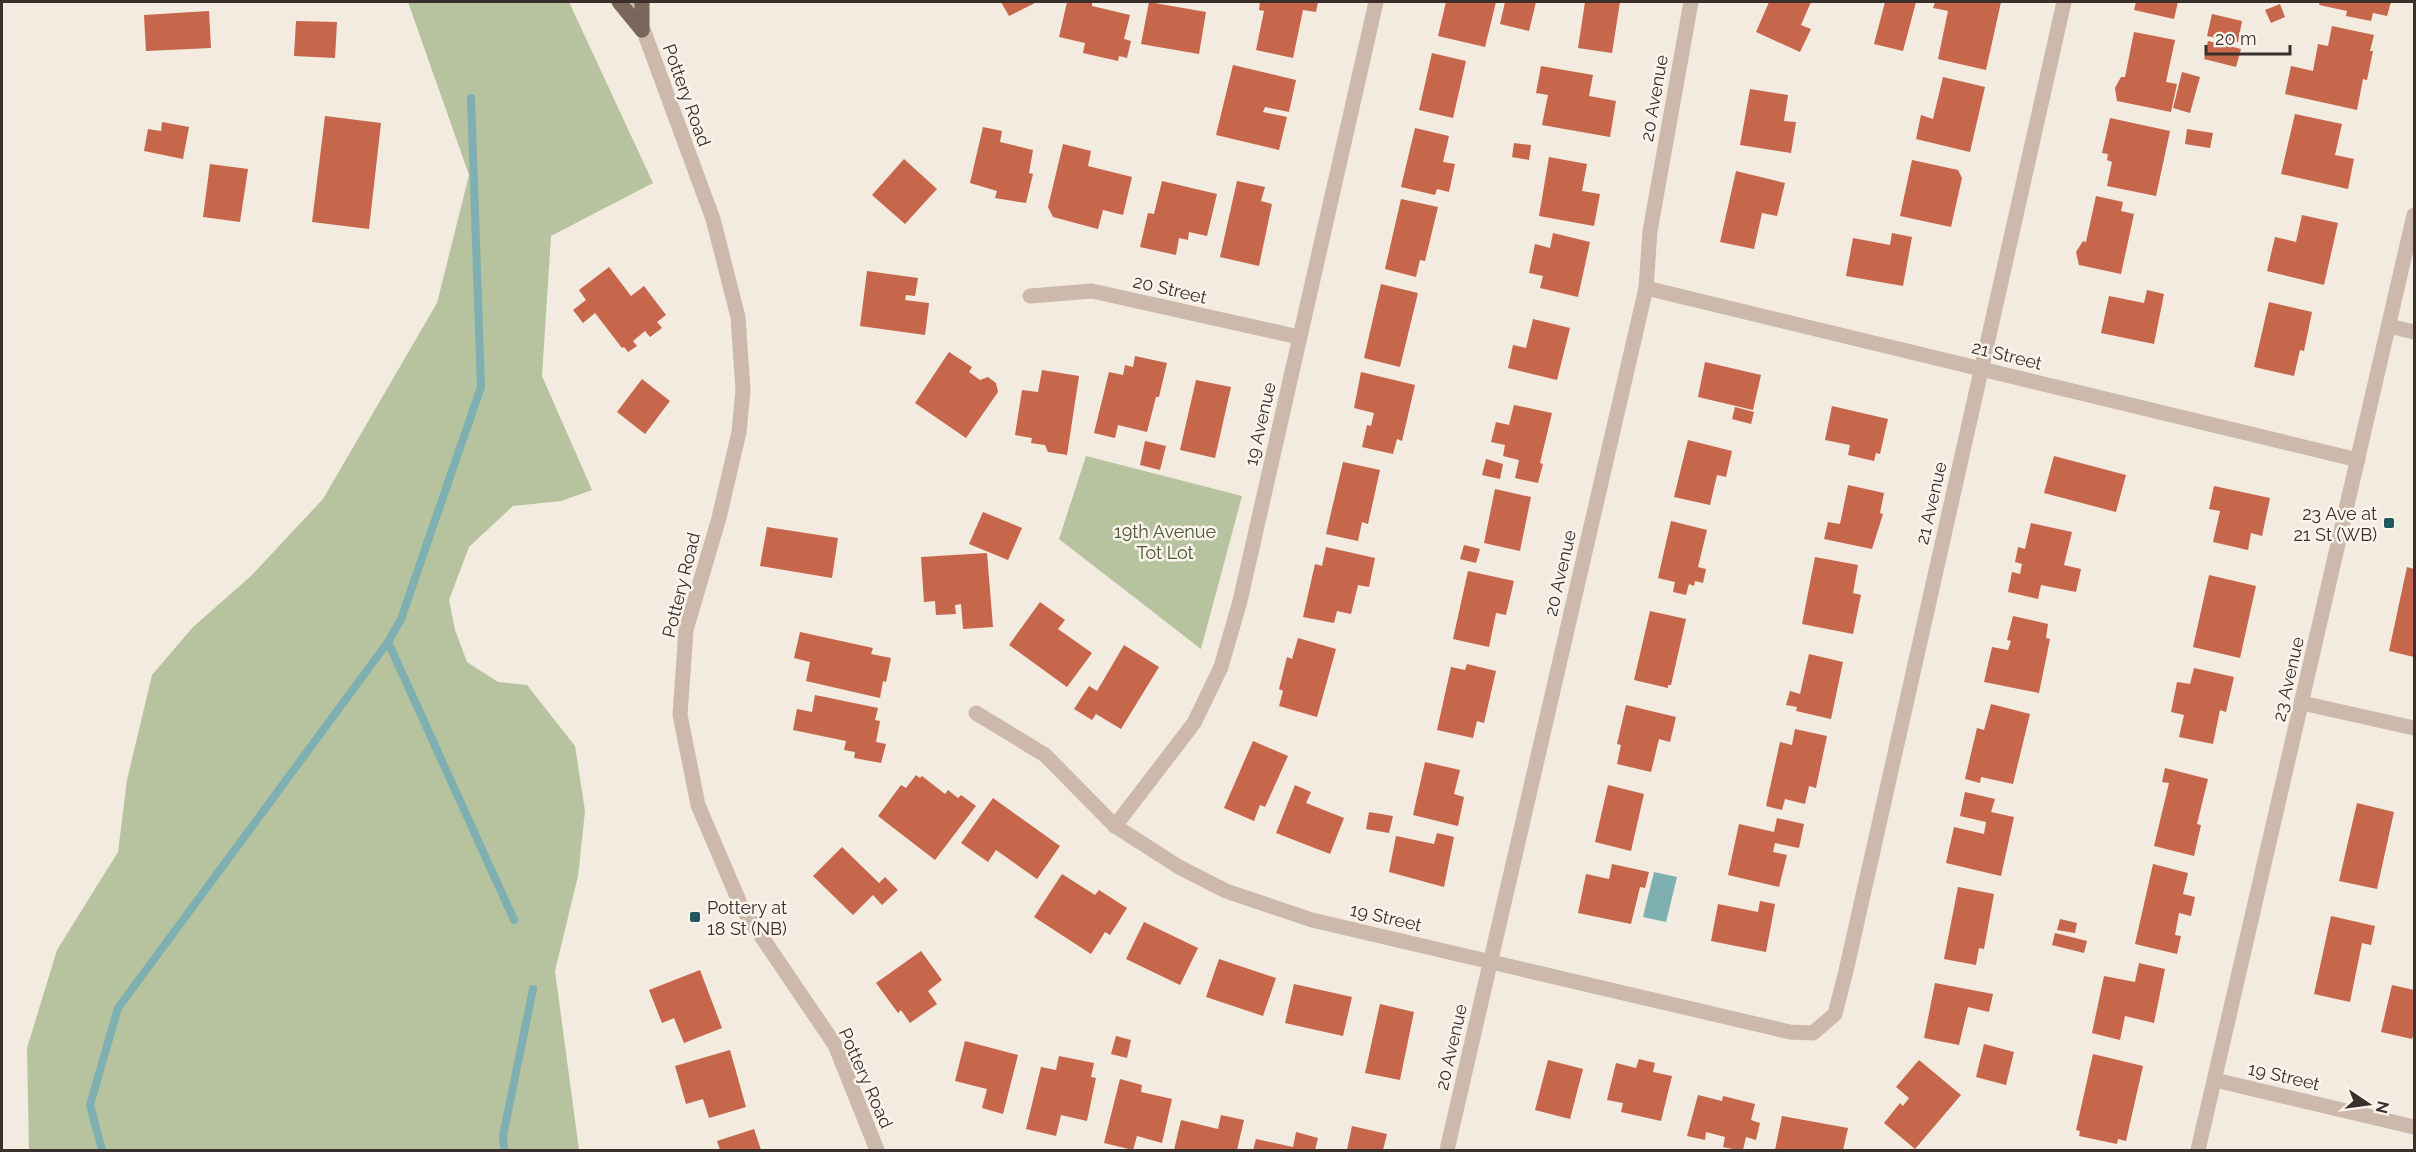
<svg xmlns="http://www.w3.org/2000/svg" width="2416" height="1152" font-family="Raleway,sans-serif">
<rect width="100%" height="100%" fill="#f3eae0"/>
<g fill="#b7c39f">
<path d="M408 2H569L653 183 551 236 542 376 592 490 561 501 513 506 469 547 449 600 455 630 467 662 498 682 527 685 575 746 585 811 578 876 555 971 579 1150H29L27 1048 57 950 118 852 127 780 152 675 193 627 251 576 323 499 437 303 469 175Z"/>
<path d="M1086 456 1242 496 1201 649 1059 539Z"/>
</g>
<path fill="#7eafb1" d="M1654 872 1677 877 1666 922 1643 917Z"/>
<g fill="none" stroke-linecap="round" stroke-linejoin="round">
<g stroke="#7eafb1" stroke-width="8">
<path d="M388 642 514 920"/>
<path d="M102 1150 90 1105 118 1008 388 642 401 619 481 387 471 98"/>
<path d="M504 1150 503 1136 533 989"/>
</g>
</g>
<g fill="#c6664b">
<path d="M1001 2H1037L1009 16Z"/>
<path d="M1067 2H1092V6L1130 15 1124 39 1131 41 1127 58 1119 56 1118 61 1083 53 1085 43 1059 37Z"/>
<path d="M1149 2 1206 12 1199 54 1141 44Z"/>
<path d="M1260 2H1318L1316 12 1303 10 1293 58 1256 50 1264 11 1259 10Z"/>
<path d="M1446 2H1496L1485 47 1438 36Z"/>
<path d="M1505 2H1536L1529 31 1500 24Z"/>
<path d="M1585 2H1620L1612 53 1578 48Z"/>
<path d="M1769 2H1811L1801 25 1811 29 1800 52 1756 32Z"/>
<path d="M1885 2H1916L1903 51 1874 44Z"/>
<path d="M1935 2H2001L1986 70 1938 59 1948 11 1933 8Z"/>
<path d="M2136 2H2178L2174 19 2134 10Z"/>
<path d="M2320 2H2391L2387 16 2373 13 2371 21 2346 16 2347 11 2319 5Z"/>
<path d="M2280 4 2285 17 2271 23 2265 10Z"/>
<path d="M209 11 211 48 146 51 144 15Z"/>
<path d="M2212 14 2242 21 2238 42 2207 36Z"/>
<path d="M296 21 337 22 335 58 294 56Z"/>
<path d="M2332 26 2374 35 2370 51H2373L2367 80 2363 79 2357 110 2285 94 2291 66 2313 71 2318 44 2328 46Z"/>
<path d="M2134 32 2175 40 2166 82 2177 84 2171 112 2117 101 2115 88 2121 77H2125Z"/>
<path d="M2208 41 2241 49 2236 67 2204 59Z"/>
<path d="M1432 53 1466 61 1453 118 1419 110Z"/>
<path d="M1233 65 1296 80 1289 112 1265 107 1263 112 1287 117 1279 150 1216 135Z"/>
<path d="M1541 66 1593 75 1589 96 1616 101 1610 137 1542 125 1548 95 1536 93Z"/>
<path d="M2182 72 2200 77 2190 113 2173 108Z"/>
<path d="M1943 77 1985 87 1970 152 1916 139 1921 115 1933 119Z"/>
<path d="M1750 89 1788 95 1784 121 1796 122 1791 153 1740 145Z"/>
<path d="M2295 114 2342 124 2335 155 2354 159 2348 189 2281 174Z"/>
<path d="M325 116 381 123 369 229 312 222Z"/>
<path d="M2110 118 2170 131 2156 196 2107 186 2112 162 2107 160 2108 154 2102 153Z"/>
<path d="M162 122 189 127 183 159 144 151 148 129 161 131Z"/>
<path d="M983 127 1002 131 1000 142 1033 150 1029 173 1033 174 1026 203 995 198 997 191 970 183Z"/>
<path d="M1415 128 1449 136 1443 162 1455 164 1449 192 1437 189 1435 195 1401 187Z"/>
<path d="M2187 129 2213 133 2210 148 2185 144Z"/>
<path d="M1514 143 1531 145 1529 160 1512 157Z"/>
<path d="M1063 144 1091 151 1088 166 1132 177 1123 215 1103 210 1098 229 1053 217 1048 207Z"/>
<path d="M1549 157 1587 164 1582 191 1600 194 1594 226 1539 216Z"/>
<path d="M904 159 937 189 905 224 872 195Z"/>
<path d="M1912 160 1958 170 1962 178 1951 227 1900 216Z"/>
<path d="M210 164 248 169 240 222 203 217Z"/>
<path d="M1736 171 1785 183 1777 216 1762 213 1754 249 1720 242Z"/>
<path d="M1162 181 1217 194 1207 236 1189 232 1188 240 1179 238 1176 255 1140 247 1148 213 1154 214Z"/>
<path d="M1237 181 1265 187 1261 201 1272 204 1259 266 1220 257Z"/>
<path d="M2096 196 2123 202 2121 211 2134 214 2121 274 2079 265 2076 252 2083 241 2086 242Z"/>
<path d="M1401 199 1438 207 1425 261 1420 260 1416 277 1385 269Z"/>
<path d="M2302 215 2338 223 2324 285 2267 271 2275 237 2296 242Z"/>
<path d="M1553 233 1590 242 1578 297 1540 288 1543 276 1529 273 1535 244 1550 248Z"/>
<path d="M1892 233 1912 237 1903 286 1846 276 1853 238 1890 245Z"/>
<path d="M609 267 631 296 644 286 666 315 657 322 662 328 650 337 645 331 633 341 637 346 628 352 624 347 622 348 595 313 583 323 573 310 586 300 579 290Z"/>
<path d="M867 271 918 278 915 296 906 295 905 300 929 303 925 335 860 326Z"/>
<path d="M1381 284 1418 293 1400 367 1364 358Z"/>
<path d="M2147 290 2164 294 2154 344 2101 333 2109 296 2144 303Z"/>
<path d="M2269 302 2312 312 2304 351 2300 350 2294 376 2254 367Z"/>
<path d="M1533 319 1570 328 1557 380 1508 368 1513 345 1526 348Z"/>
<path d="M949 352 972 367 969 372 980 380 988 377 996 383 998 392 966 438 915 403Z"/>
<path d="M1135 356 1167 363 1159 397H1156L1147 432 1118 425 1115 438 1094 433 1109 372 1123 375 1125 365 1133 367Z"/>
<path d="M1705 362 1761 375 1753 410 1698 397Z"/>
<path d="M1042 370 1079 376 1067 455 1048 452 1045 445 1031 443 1032 438 1015 435 1022 390 1038 392Z"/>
<path d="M1361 372 1415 385 1402 441 1397 439 1393 454 1362 447 1367 425 1371 426 1374 413 1354 408Z"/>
<path d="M642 379 670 401 645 434 617 412Z"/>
<path d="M1196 380 1231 387 1215 458 1180 450Z"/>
<path d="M1514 405 1552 413 1540 463 1543 464 1538 483 1515 478 1519 460 1503 456 1505 445 1491 442 1496 422 1509 425Z"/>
<path d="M1832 406 1888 419 1880 454 1876 453 1874 461 1848 455 1850 445 1825 440Z"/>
<path d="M1735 407 1754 412 1751 424 1732 419Z"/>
<path d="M1688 440 1732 451 1726 477 1717 475 1710 505 1674 497Z"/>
<path d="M1145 441 1166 446 1160 470 1140 465Z"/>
<path d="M2054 456 2126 475 2116 512 2044 493Z"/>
<path d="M1486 459 1503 464 1500 479 1482 475Z"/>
<path d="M1343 462 1380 470 1368 524 1362 522 1358 541 1326 534Z"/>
<path d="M1848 485 1884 493 1880 513 1883 514 1872 549 1824 539 1828 522 1840 524Z"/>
<path d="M2214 486 2270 498 2262 536 2251 533 2248 550 2213 542 2220 511 2209 509Z"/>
<path d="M1495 489 1531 497 1520 551 1484 543Z"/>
<path d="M983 512 1022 528 1008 560 969 544Z"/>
<path d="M1671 521 1707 530 1698 567 1706 569 1703 583 1695 581 1694 586 1689 584 1686 595 1673 592 1675 582 1658 578Z"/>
<path d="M2031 523 2072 532 2064 565 2081 569 2076 592 2041 585 2038 599 2008 592 2012 572 2020 574 2022 564 2015 562 2018 547 2025 549Z"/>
<path d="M767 527 838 538 832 578 760 566Z"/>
<path d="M1464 545 1480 549 1476 563 1460 559Z"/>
<path d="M1326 547 1375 558 1369 587 1358 585 1351 614 1337 611 1334 623 1303 617 1315 564 1322 566Z"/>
<path d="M987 553 993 627 963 629 961 604 955 605 956 614 936 615 935 601 924 602 921 557Z"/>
<path d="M1815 557 1858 565 1853 593 1861 595 1853 634 1802 624Z"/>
<path d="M2407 567 2414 569V657L2389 651Z"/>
<path d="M1468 571 1514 581 1506 615 1496 613 1489 647 1453 639Z"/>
<path d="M2209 575 2256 586 2240 658 2193 647Z"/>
<path d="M1040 602 1065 620 1058 629 1092 653 1067 687 1009 645Z"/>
<path d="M1650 611 1686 619 1671 685H1668V688L1634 680Z"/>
<path d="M2013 616 2048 624 2046 638 2050 639 2039 693 1984 682 1992 647 2008 650 2011 641 2007 640Z"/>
<path d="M800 632 873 648 871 654 891 658 886 682 883 681 880 698 806 681 810 662 794 658Z"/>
<path d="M1298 638 1336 649 1317 717 1279 706 1283 691 1279 689 1287 657 1292 659Z"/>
<path d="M1124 645 1159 667 1121 729 1096 714 1092 720 1074 709 1089 686 1097 691Z"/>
<path d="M1809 654 1843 662 1831 719 1796 711 1797 707 1786 705 1790 691 1800 694Z"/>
<path d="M1467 664 1496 671 1484 723 1477 721 1473 738 1437 730 1451 667 1465 670Z"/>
<path d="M2194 668 2234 677 2226 712 2220 710 2213 744 2179 737 2184 715 2171 712 2177 682 2190 684Z"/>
<path d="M815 695 878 708 875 720 880 721 876 742 886 744 881 763 854 758 855 752 844 750 846 741 793 730 797 709 812 712Z"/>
<path d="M1991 704 2030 714 2013 784 1981 777 1980 783 1965 779 1977 728 1984 730Z"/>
<path d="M1626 705 1676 717 1670 742 1659 739 1651 772 1617 764 1621 745 1617 744Z"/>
<path d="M1795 729 1827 736 1816 788 1809 786 1805 804 1785 799 1782 810 1766 806 1780 742 1792 745Z"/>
<path d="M1253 741 1288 756 1265 807 1260 805 1254 821 1224 808Z"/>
<path d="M1425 762 1460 770 1454 794 1464 797 1458 826 1413 815Z"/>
<path d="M2165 768 2208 779 2197 824 2201 825 2194 856 2154 846 2169 783 2162 782Z"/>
<path d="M916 775 920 778 922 776 945 794 948 790 958 798 961 795 976 806 935 860 878 816 901 785 906 788Z"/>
<path d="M1295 785 1311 792 1306 803 1344 818 1330 854 1276 833Z"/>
<path d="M1608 785 1644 794 1631 851 1595 842Z"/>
<path d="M1965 792 1995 799 1991 812 2014 817 2001 876 1946 863 1954 827 1984 834 1986 822 1960 816Z"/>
<path d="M993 798 1060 846 1037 879 996 850 988 862 961 843Z"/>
<path d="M2357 803 2394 812 2377 889 2339 881Z"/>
<path d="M1369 812 1393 816 1389 833 1366 829Z"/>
<path d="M1777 818 1804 824 1799 848 1775 843 1773 852 1787 855 1779 887 1728 875 1739 824 1774 832Z"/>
<path d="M1437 833 1454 837 1444 887 1389 872 1396 836 1434 844Z"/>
<path d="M842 847 879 883 885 877 898 890 882 905 873 895 853 915 813 876Z"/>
<path d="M1612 864 1649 872 1645 888 1640 887 1631 924 1578 913 1586 874 1609 879Z"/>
<path d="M2153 864 2188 873 2183 894 2195 897 2191 916 2179 913 2175 935 2181 936 2177 954 2135 944Z"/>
<path d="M1062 874 1095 895 1099 890 1127 908 1110 935 1105 932 1091 954 1034 917Z"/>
<path d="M1958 887 1994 894 1984 949 1979 948 1976 965 1944 959Z"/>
<path d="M1760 901 1775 904 1766 952 1711 941 1718 904 1758 912Z"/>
<path d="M2331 916 2375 926 2371 945 2362 943 2350 1002 2314 994Z"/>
<path d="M2060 919 2077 923 2075 933 2057 930Z"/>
<path d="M1144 922 1198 948 1180 985 1126 959Z"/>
<path d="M2055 933 2087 941 2084 953 2052 945Z"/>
<path d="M921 951 942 980 928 991 937 1004 910 1023 901 1010 898 1013 876 983Z"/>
<path d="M1219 959 1276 978 1263 1016 1206 997Z"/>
<path d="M2139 963 2165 969 2154 1023 2125 1016 2120 1040 2092 1033 2104 976 2135 982Z"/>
<path d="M700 970 722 1028 684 1043 674 1018 662 1023 649 990Z"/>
<path d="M1935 983 1993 994 1989 1012 1968 1007 1959 1045 1924 1038Z"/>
<path d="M1294 984 1352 997 1343 1036 1285 1023Z"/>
<path d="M2392 985 2414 990V1032L2412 1039 2381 1032Z"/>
<path d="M1380 1004 1414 1012 1400 1080 1365 1073Z"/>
<path d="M1116 1036 1131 1040 1127 1058 1111 1054Z"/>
<path d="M965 1041 1018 1055 1003 1114 982 1108 987 1089 955 1081Z"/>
<path d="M1984 1044 2014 1052 2006 1085 1976 1077Z"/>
<path d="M730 1050 746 1107 709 1118 703 1099 686 1104 675 1066Z"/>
<path d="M2093 1054 2143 1066 2126 1141 2118 1139 2117 1144 2079 1136 2080 1131 2076 1130Z"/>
<path d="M1059 1056 1094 1063 1091 1077 1096 1078 1087 1121 1061 1115 1056 1136 1026 1129 1041 1067 1056 1070Z"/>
<path d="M1639 1059 1655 1063 1653 1072 1672 1076 1661 1121 1621 1112 1623 1103 1607 1100 1616 1063 1636 1068Z"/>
<path d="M1548 1060 1583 1069 1570 1119 1535 1110Z"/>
<path d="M1919 1060 1961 1095 1915 1149 1884 1123 1900 1103 1903 1106 1909 1098 1896 1087Z"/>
<path d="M1120 1079 1142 1085 1141 1092 1172 1099 1162 1143 1137 1136 1133 1150 1104 1143Z"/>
<path d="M1698 1095 1722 1101 1723 1096 1755 1104 1751 1120 1760 1123 1756 1140 1746 1137 1743 1150H1738L1723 1147 1725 1137 1706 1132 1705 1140 1687 1136Z"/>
<path d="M1221 1115 1244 1120 1237 1150H1174L1181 1120 1218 1129Z"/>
<path d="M1782 1116 1848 1128 1843 1150H1775Z"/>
<path d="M1352 1126 1387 1134 1383 1150H1347Z"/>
<path d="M754 1129 761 1150H720L717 1141Z"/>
<path d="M1296 1132 1318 1138 1315 1150H1253L1256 1139 1293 1147Z"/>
</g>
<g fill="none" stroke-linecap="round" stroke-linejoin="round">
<g stroke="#ccb9ab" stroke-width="15">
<path d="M1646 288 2358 460"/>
<path d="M1030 296 1092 291 1299 337"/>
<path d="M2389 326 2414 332"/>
<path d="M2302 703 2414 728"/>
<path d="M976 713 1045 755 1115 826 1179 867 1226 891 1312 920 1790 1032 1813 1033 1835 1014 1846 971 2064 2"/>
<path d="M1115 826 1194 723 1221 667 1240 601 1376 2"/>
<path d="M2215 1080 2414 1127"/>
<path d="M1447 1150 1646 288 1650 231 1691 2"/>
<path d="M2198 1150 2414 215"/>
</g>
<path stroke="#ccb9ab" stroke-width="15" d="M633 2 713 219 738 317 743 390 739 432 719 518 686 630 680 715 698 805 742 908 835 1045 877 1150"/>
<g stroke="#7b665b" stroke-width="15">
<path d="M619 2 642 30"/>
<path d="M642 2V30"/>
</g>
</g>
<g fill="#1f595c" stroke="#faf4ec" stroke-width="2">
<rect x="2383" y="517" width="12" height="12" rx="3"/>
<rect x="689" y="911" width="12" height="12" rx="3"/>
</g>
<g text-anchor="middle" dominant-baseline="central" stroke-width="5" stroke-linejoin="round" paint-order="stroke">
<g font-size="18" fill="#3a2f2a" stroke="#faf4ec">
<text transform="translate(687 95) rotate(70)">Pottery Road</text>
<text transform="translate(1654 98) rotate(-80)">20 Avenue</text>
<text transform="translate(1170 289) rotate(13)">20 Street</text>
<text transform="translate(2007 355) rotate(14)">21 Street</text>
<text transform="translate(1260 424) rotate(-77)">19 Avenue</text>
<text transform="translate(1931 503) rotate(-77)">21 Avenue</text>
<text transform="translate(1560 573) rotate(-77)">20 Avenue</text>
<text transform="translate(681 585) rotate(-76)">Pottery Road</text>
<text transform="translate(2288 679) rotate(-77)">23 Avenue</text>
<text transform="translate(1386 917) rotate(13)">19 Street</text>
<text transform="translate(1451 1047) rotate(-77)">20 Avenue</text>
<text transform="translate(2284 1076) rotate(13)">19 Street</text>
<text transform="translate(866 1078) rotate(66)">Pottery Road</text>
</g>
<g font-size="18" fill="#3a2f2a" stroke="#faf4ec" text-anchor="end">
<text x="2377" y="513">23 Ave at<tspan x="2377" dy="21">21 St (WB)</tspan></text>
<text x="707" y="907" text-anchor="start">Pottery at<tspan x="707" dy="21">18 St (NB)</tspan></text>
</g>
<g font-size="18" fill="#49582e" stroke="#faf4ec">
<text x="1165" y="531">19th Avenue<tspan x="1165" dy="21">Tot Lot</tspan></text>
</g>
</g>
<rect width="2416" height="1152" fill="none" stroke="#3a2f2a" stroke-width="6"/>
<g transform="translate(2368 1104) rotate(103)" stroke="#faf4ec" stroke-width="4.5" paint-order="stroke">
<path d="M0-4.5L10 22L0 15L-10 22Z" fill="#3a2f2a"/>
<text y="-9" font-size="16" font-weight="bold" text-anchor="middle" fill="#3a2f2a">N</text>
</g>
<path d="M2206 45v9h84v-9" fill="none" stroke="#3a2f2a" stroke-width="3"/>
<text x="2215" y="45" font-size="18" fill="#3a2f2a" stroke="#faf4ec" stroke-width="4.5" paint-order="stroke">20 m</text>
</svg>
